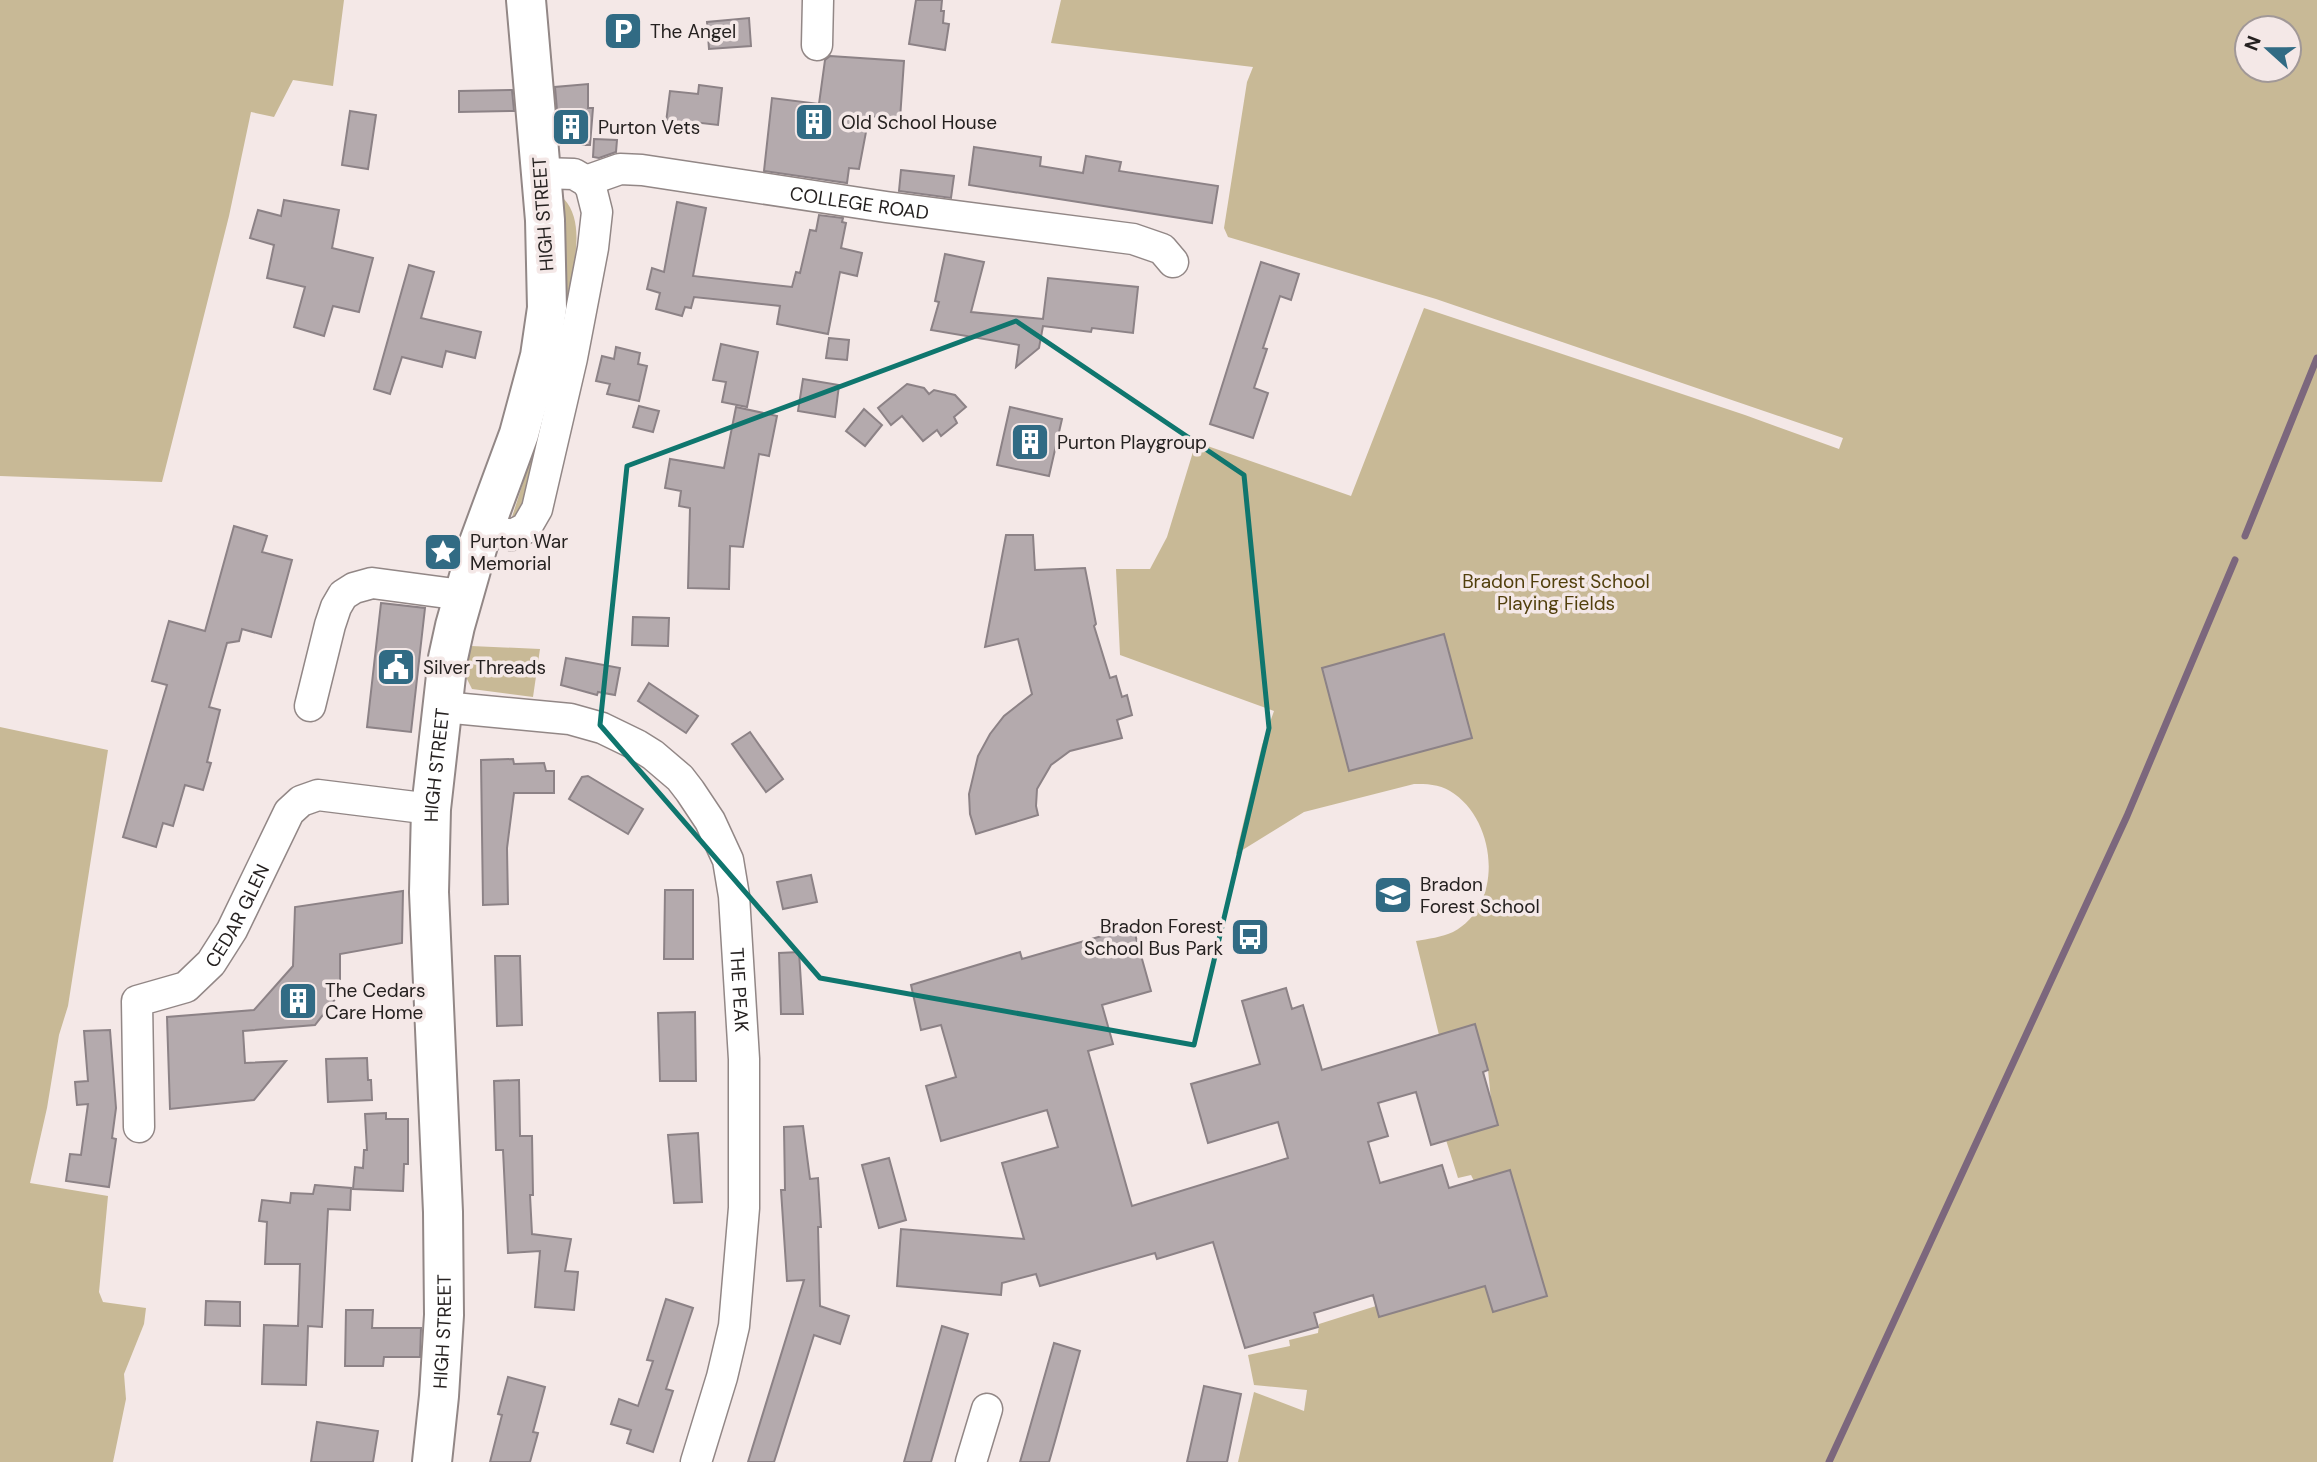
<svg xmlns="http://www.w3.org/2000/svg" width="2317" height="1462" font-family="'DM Sans',sans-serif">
<rect width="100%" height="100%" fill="#f4e8e7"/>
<g fill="#c8b996" fill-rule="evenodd">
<path d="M0 0H344L333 86 293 80 274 117 251 112 229 216 162 482 0 476Z"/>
<path d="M1061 0H2317V1462H1238L1254 1392 1304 1411 1307 1390 1254 1385 1248 1355 1290 1346 1289 1340 1318 1333 1319 1324 1376 1306 1379 1317 1485 1286 1493 1312 1547 1296 1510 1171 1474 1181 1471 1175 1458 1178 1446 1140 1498 1125 1491 1100 1488 1070 1475 1025 1439 1035 1416 941C1428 939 1442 937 1453 932 1505 905 1497 819 1450 791 1439 784 1426 784 1414 784L1304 812 1236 854 1262 745 1274 711 1120 655 1116 569H1150L1167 537 1196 442 1351 496 1424 308 1745 415 1839 449 1843 438 1436 299 1228 237 1224 228 1247 82 1253 67 1051 43ZM2247 28H2289V70H2247Z"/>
<path d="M564 199C587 224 572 270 568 299L565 300 562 203Z"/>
<path d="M543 420 535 477 518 514 512 517Z"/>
<path d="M471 646 540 649 533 697 472 689 464 673Z"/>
<path d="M0 727 108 750 68 1006 59 1035 47 1108 30 1183 108 1196 99 1292 103 1302 146 1308 144 1324 124 1374 126 1399 113 1462H0Z"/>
</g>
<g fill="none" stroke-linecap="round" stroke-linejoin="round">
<g stroke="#7c677d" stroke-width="7">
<path d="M2245 536 2317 358"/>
<path d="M1829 1462 2127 816 2235 560"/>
</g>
</g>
<g fill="#b4aaad" stroke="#8c8286" stroke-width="2">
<path d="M916 0H942L941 11H944L943 23 949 24 945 50 909 44Z"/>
<path d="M749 18 751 46 709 49 707 22Z"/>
<path d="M830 56 904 61 900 119 869 116 859 169 849 168 847 183 764 171 772 98 819 104 825 60Z"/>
<path d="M588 84V108H593L590 145H560L555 87Z"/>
<path d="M699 85 722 88 718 125 693 122 692 133 665 130 670 91 698 94Z"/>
<path d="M512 90 514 111 459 112V91Z"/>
<path d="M350 111 376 115 368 169 342 165Z"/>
<path d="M594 139 617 140 616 152 599 158 593 157Z"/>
<path d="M974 147 1041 157 1040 166 1083 173 1086 156 1121 162 1119 171 1218 186 1212 223 969 185Z"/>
<path d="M901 170 954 176 951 198 899 191Z"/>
<path d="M284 200 339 210 332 248 373 258 359 312 333 306 324 336 294 327 305 287 267 278 274 245 250 238 258 210 281 216Z"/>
<path d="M677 202 706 208 693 276 792 287 796 272 800 273 810 230 816 231 819 215 843 218 842 222 846 223 841 248 862 253 857 276 840 272 828 334 777 324 780 306 694 297 691 308 685 307 682 316 656 309 660 293 647 289 652 268 664 272Z"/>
<path d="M945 254 984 262 971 312 1043 319 1048 278 1138 287 1133 333 1092 328 1091 332 1043 326 1039 348 1016 367 1019 345 931 330 939 302 935 301Z"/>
<path d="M1261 262 1299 274 1291 300 1280 296 1263 348 1267 349 1254 388 1268 393 1253 438 1210 424Z"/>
<path d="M409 265 434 272 421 318 481 332 475 358 446 351 442 367 402 357 390 394 374 389Z"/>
<path d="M829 338 849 340 847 360 826 358Z"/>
<path d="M721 344 758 352 747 407 722 402 726 382 713 380Z"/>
<path d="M616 347 640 353 638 364 647 366 639 401 607 394 610 384 596 381 602 356 614 359Z"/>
<path d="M803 379 839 385 835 417 798 411Z"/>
<path d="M907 384 924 388 929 394 934 390 955 395 966 407 954 417 957 423 941 436 937 430 923 441 902 416 891 425 878 408Z"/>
<path d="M639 406 659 411 653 432 633 427Z"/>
<path d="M736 407 777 416 769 456 759 454 743 547 730 546 729 589 688 588 690 508 679 506 681 491 665 488 670 459 724 468Z"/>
<path d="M1010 407 1062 419 1049 476 997 465Z"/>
<path d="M864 409 882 425 865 446 846 431Z"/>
<path d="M234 526 267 536 262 552 292 560 271 637 242 629 239 641 227 643 209 707 220 710 207 762 211 763 203 790 185 785 173 826 163 823 156 847 123 837 167 685 152 681 169 621 205 631Z"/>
<path d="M1006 535H1033L1035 570 1085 568 1096 624 1094 626 1110 678 1116 676 1122 697 1127 695 1132 715 1117 720 1122 738 1070 751 1051 765 1037 789 1036 806 1038 815 976 834 970 814 969 794 978 756 990 734 1004 716 1032 694 1018 639 985 647Z"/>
<path d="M381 603 425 608 411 732 367 727Z"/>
<path d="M633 617 669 618 668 646 632 645Z"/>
<path d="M1444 634 1472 738 1349 771 1322 668Z"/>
<path d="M566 658 620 668 615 695 598 692 597 695 561 685Z"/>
<path d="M649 683 698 716 686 733 638 701Z"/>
<path d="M750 732 783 779 766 792 732 744Z"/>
<path d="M513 759 514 764 544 763 546 771H554V793H514L507 848 508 904 483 905 481 760Z"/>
<path d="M588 776 643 809 628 834 569 799 582 777Z"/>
<path d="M811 875 817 902 783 909 777 882Z"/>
<path d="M665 890H693V959H664Z"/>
<path d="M403 891 402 943 340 954V993L315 1025 243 1031 245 1063 286 1061 254 1100 170 1109 167 1017 254 1010 293 966 295 907Z"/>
<path d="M1133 927 1151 991 1102 1005 1113 1044 1088 1051 1132 1206 1288 1158 1278 1122 1208 1143 1191 1084 1260 1064 1242 1001 1286 988 1292 1009 1303 1005 1322 1070 1475 1024 1488 1070 1483 1072 1498 1125 1431 1145 1416 1092 1378 1103 1388 1136 1368 1142 1380 1183 1442 1165 1449 1188 1510 1170 1547 1296 1493 1312 1485 1286 1379 1317 1373 1295 1314 1313 1318 1327 1245 1348 1213 1242 1157 1259 1155 1253 1040 1286 1036 1274 1002 1283 1001 1295 897 1286 901 1229 1024 1239 1002 1163 1058 1147 1047 1110 941 1141 926 1086 956 1077 941 1025 921 1030 911 985 1020 952 1022 959Z"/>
<path d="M799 952 803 1014H781L779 953Z"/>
<path d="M495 956H520L522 1025 497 1026Z"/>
<path d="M695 1012 696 1081H660L658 1013Z"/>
<path d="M110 1030 116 1108 112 1138 116 1139 109 1187 66 1181 70 1154 81 1155 88 1104 77 1105 75 1082 88 1081 84 1031Z"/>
<path d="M367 1058 368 1080H371L372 1100 328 1102 326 1059Z"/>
<path d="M519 1080 520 1136H532L533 1195H530L532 1234 571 1239 565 1271 578 1272 574 1310 535 1307 540 1251 508 1253 503 1150H496L494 1081Z"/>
<path d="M386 1113V1119H408V1164H404L403 1191 353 1189 355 1167 363 1168 364 1150H367L365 1114Z"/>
<path d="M803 1126 810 1179 818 1178 821 1227H818L820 1306 849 1316 840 1344 814 1335 774 1462H748L804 1280 787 1281 781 1190H785L784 1127Z"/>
<path d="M698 1133 702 1202 674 1203 668 1135Z"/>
<path d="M889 1158 906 1220 879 1228 862 1165Z"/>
<path d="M315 1185 351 1188 350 1210 328 1209 322 1327 308 1326 306 1385 262 1384 264 1325 298 1326 300 1264H265L267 1222 259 1221 262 1200 290 1203 291 1193 313 1194Z"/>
<path d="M666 1299 693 1308 666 1389 673 1391 653 1452 627 1443 631 1430 611 1424 619 1399 638 1406 653 1361 647 1360Z"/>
<path d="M206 1301 240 1302V1326L205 1325Z"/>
<path d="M346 1310H373L372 1328H421L420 1357H384L383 1366H345Z"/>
<path d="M942 1326 968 1334 931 1462H904Z"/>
<path d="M1054 1343 1080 1351 1055 1441 1049 1462H1020Z"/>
<path d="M508 1377 545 1387 533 1432 538 1433 530 1462H490L502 1415 498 1414Z"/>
<path d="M1204 1386 1241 1394 1227 1462H1187Z"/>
<path d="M317 1422 378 1431 373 1462H311Z"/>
</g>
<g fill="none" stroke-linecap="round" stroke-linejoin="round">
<g stroke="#928786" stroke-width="33">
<g id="street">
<path d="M817 45 818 0"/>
<path id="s1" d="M586 181 620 169 642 170 886 207 1133 239 1162 249 1173 262"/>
<path d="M484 529 512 535 526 528 537 509 572 358 593 248 597 212 591 188 586 181 574 174 541 173"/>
<path d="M310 706 330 625 336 607 343 595 354 588 372 583 462 595"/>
<path id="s2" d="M443 707 570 719 602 728 637 745 653 755 680 778 690 791 710 821 728 860 734 896 744 1059V1208L734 1326 722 1377 696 1462"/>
<path id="s3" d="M139 1127 137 1001 186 987 211 963 232 930 289 812 301 801 318 795 431 809"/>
<path d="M971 1462 987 1409"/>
</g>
</g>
<g stroke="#928786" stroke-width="42">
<g id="secondary">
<path id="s4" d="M432 1462 439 1396 444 1315 443 1212 429 892 431 809 448 658 455 626 478 545 519 434 540 356 547 308 545 220 526 0"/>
</g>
</g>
<use href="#street" stroke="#fff" stroke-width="30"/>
<use href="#secondary" stroke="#fff" stroke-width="38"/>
</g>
<path fill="none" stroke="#0f766e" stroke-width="5" stroke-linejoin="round" d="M1016 321 1244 475 1269 728 1194 1045 820 978 600 725 627 466Z"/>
<defs>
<g id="parking-square" transform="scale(2.0125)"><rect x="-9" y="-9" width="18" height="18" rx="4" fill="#316b84" stroke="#f4e8e7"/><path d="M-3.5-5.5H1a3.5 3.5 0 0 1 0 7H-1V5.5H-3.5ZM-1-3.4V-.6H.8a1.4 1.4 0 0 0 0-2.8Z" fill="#fff"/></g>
<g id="building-square" transform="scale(2.0125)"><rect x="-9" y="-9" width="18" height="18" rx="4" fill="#316b84" stroke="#f4e8e7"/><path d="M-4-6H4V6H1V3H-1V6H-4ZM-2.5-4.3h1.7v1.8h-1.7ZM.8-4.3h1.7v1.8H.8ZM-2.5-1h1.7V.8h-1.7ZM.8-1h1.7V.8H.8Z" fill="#fff"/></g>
<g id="sight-square" transform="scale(2.0125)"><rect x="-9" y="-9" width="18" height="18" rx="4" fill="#316b84" stroke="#f4e8e7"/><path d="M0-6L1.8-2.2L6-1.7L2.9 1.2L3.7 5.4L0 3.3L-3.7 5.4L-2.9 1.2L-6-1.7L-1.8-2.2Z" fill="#fff"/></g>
<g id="civic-square" transform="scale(2.0125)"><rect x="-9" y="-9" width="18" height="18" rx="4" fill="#316b84" stroke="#f4e8e7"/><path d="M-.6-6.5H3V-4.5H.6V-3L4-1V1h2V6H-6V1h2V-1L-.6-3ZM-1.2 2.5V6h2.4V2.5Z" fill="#fff"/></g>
<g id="school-square" transform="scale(2.0125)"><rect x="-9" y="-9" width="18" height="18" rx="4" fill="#316b84" stroke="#f4e8e7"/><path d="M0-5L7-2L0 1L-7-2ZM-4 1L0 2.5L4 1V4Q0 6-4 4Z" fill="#fff"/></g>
<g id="bus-square" transform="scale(2.0125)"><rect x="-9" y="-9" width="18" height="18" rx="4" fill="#316b84" stroke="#f4e8e7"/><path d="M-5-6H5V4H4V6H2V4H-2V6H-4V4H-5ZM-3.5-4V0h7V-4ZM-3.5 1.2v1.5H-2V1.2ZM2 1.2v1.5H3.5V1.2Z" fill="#fff"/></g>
</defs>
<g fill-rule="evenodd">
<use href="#parking-square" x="623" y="31"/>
<use href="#building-square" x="814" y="122"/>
<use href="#building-square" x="571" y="127"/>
<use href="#building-square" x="1030" y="442"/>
<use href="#sight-square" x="443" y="552"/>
<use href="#civic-square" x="396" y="667"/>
<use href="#school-square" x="1393" y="895"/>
<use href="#bus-square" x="1250" y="937"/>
<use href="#building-square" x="298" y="1001"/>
</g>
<g text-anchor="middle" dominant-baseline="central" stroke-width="7" stroke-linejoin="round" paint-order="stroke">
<g font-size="19" fill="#252120" stroke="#f4e8e7" text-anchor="start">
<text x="650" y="31">The Angel</text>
<text x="841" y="122">Old School House</text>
<text x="598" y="127">Purton Vets</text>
<text x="1057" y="442">Purton Playgroup</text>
<text x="470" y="541">Purton War<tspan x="470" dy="22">Memorial</tspan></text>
<text x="423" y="667">Silver Threads</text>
<text x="1420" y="884">Bradon<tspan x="1420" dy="22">Forest School</tspan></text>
<text x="1223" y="926" text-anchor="end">Bradon Forest<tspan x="1223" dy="22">School Bus Park</tspan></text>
<text x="325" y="990">The Cedars<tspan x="325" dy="22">Care Home</tspan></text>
</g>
<g font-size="19" fill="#252120" stroke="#f4e8e7">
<text stroke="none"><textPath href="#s1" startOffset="278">COLLEGE ROAD</textPath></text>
<text transform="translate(543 214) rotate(-94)">HIGH STREET</text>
<text stroke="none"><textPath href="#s4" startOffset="698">HIGH STREET</textPath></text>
<text stroke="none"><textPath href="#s3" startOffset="266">CEDAR GLEN</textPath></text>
<text stroke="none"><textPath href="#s2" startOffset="480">THE PEAK</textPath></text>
<text stroke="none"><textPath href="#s4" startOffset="131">HIGH STREET</textPath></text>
</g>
<g font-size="19" fill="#513f0c" stroke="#f4e8e7">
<text x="1556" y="581">Bradon Forest School<tspan x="1556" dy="22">Playing Fields</tspan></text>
</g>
</g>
<g transform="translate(2268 49) rotate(291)"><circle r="33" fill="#f4e8e7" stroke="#a19897" stroke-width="2"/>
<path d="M0-5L12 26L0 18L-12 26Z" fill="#316b84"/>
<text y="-10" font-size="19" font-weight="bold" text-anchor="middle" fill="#252120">N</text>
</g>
</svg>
